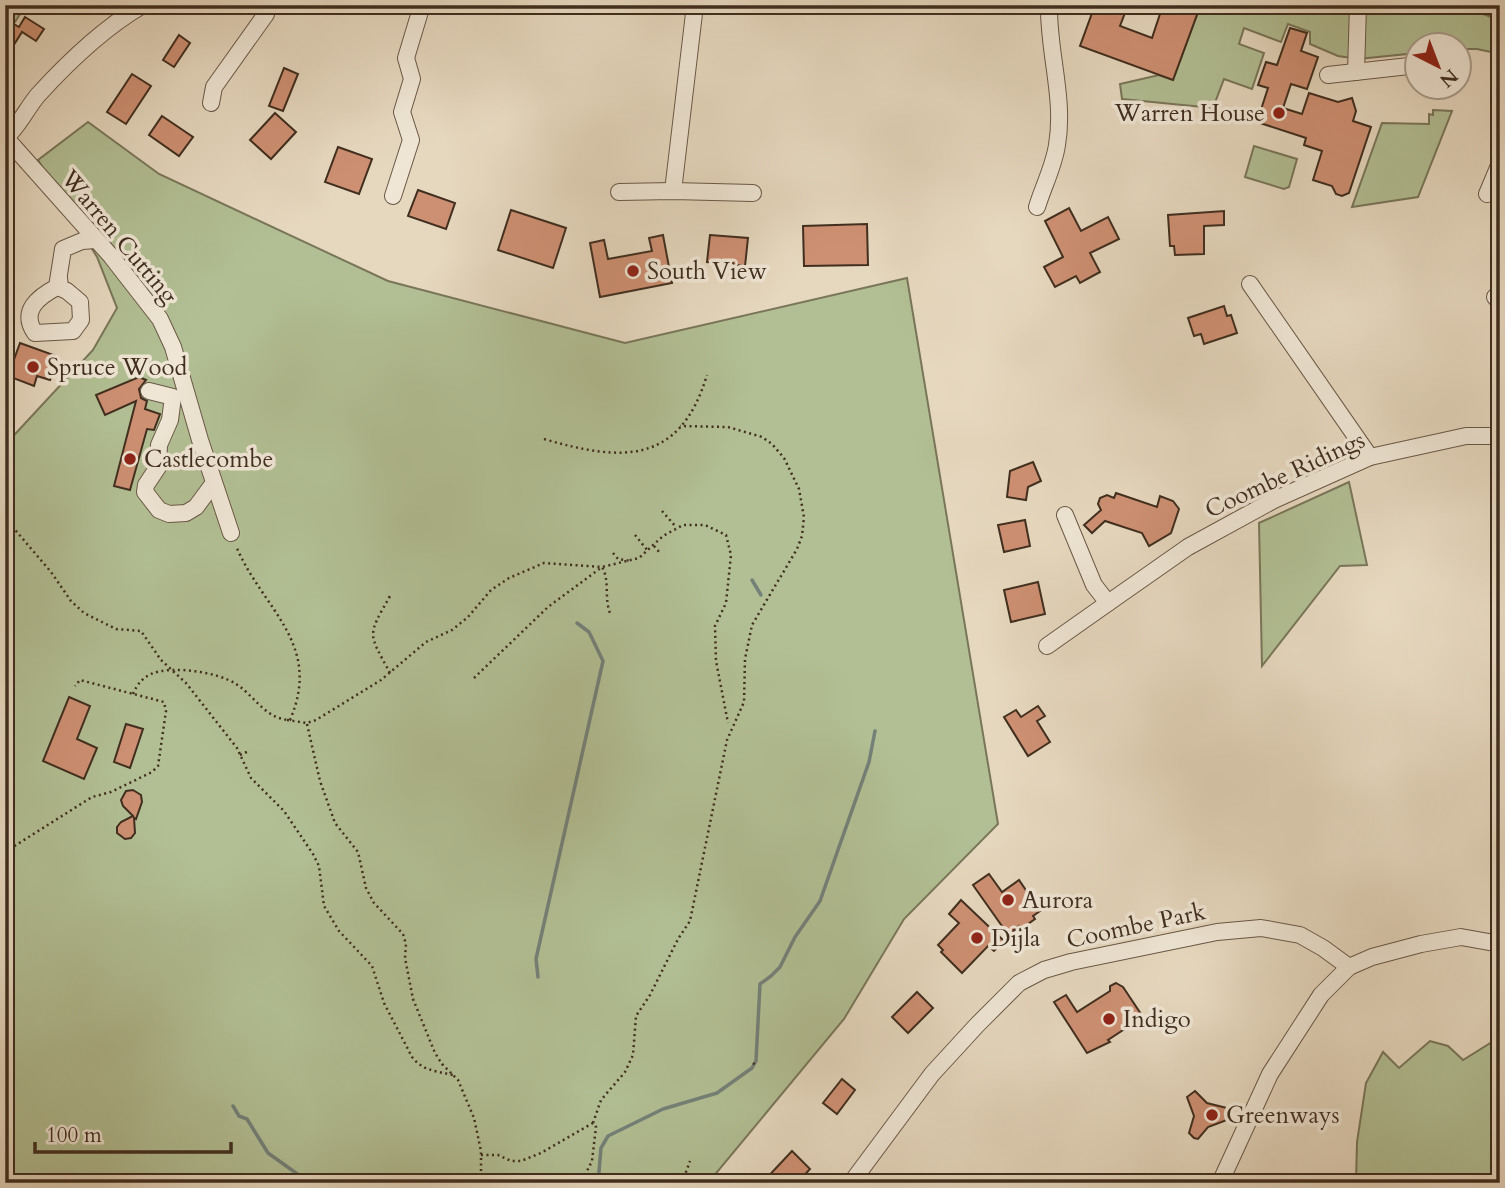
<svg xmlns="http://www.w3.org/2000/svg" width="1505" height="1188" font-family="Cardo,serif">
<rect width="100%" height="100%" fill="#e6d8bf"/>
<filter id="stains"><feTurbulence type="fractalNoise" baseFrequency=".00286" numOctaves="4"/><feColorMatrix values="0 0 0 0 .2 0 0 0 0 .09 0 0 0 0 .02 0 0 0 .5 -.17"/></filter>
<radialGradient id="worn" r=".72"><stop offset=".6" stop-color="#630" stop-opacity="0"/><stop offset="1" stop-color="#630" stop-opacity=".3"/></radialGradient>
<g fill="#b2bf94" stroke="#79765a" stroke-width="2">
<path d="M5 5H26L15 22 5 16Z"/>
<path d="M1181 5H1457L1500 20V54L1477 49H1460V46H1418L1417 53 1358 59 1338 56 1310 44V32L1288 24 1281 42 1244 28 1239 44 1264 53 1252 89 1224 79 1213 108 1122 99 1120 84 1159 75 1173 80 1198 12Z"/>
<path d="M1433 110 1452 111 1418 197 1352 207 1382 123 1429 124V114L1433 115Z"/>
<path d="M88 122 159 174 388 281 625 343 907 278 998 824 904 919 844 1019 708 1183H5V445L93 350 117 308 97 257 38 160Z"/>
<path d="M1254 146 1297 159 1289 187 1284 189 1245 177Z"/>
<path d="M1349 482 1367 565 1340 566 1262 666 1259 523Z"/>
<path d="M1500 1037V1183H1356L1357 1142 1366 1083 1383 1052 1399 1068 1430 1041 1448 1046 1463 1060Z"/>
</g>
<g fill="none" stroke-linecap="round" stroke-linejoin="round">
<g stroke="#748179" stroke-width="3.5">
<path d="M752 580 761 595"/>
<path d="M538 977 536 959 603 661 589 632 577 623"/>
<path d="M233 1106 239 1116 247 1119 268 1153 310 1183"/>
<path d="M598 1183 601 1148 608 1136 663 1109 717 1093 752 1068 756 1061 760 984 771 976 780 967 795 937 820 901 869 762 875 731"/>
</g>
</g>
<g fill="#ce9073" stroke="#402e1f" stroke-width="2">
<path d="M1095 5H1128L1120 26 1152 38 1163 5H1181L1198 12 1173 80 1080 46Z"/>
<path d="M25 17 44 29 36 41 22 32 5 59V19L19 27Z"/>
<path d="M1290 28 1307 33 1301 51 1318 57 1307 89 1291 84 1283 108 1302 114 1309 93 1338 102 1352 98 1356 111 1353 121 1371 127 1349 193 1342 196 1336 194 1332 186 1313 180 1322 151 1304 145 1306 138 1257 122 1268 88 1258 85 1266 62 1277 65Z"/>
<path d="M179 35 190 43 174 67 163 60Z"/>
<path d="M284 68 298 74 283 111 269 106Z"/>
<path d="M132 74 151 86 126 124 107 112Z"/>
<path d="M275 113 296 132 271 159 250 140Z"/>
<path d="M162 116 193 137 179 156 149 135Z"/>
<path d="M338 147 372 159 359 194 325 182Z"/>
<path d="M418 190 455 203 446 229 408 216Z"/>
<path d="M1069 208 1081 231 1108 217 1119 239 1090 253 1100 272 1080 283 1076 276 1055 287 1044 267 1063 257 1045 221Z"/>
<path d="M511 210 566 228 553 268 498 250Z"/>
<path d="M1224 211V225L1204 226V254L1175 255 1174 246H1170L1168 215Z"/>
<path d="M867 224 868 265 804 266 803 226Z"/>
<path d="M663 235 672 283 600 297 590 243 604 240 608 259 652 251 649 238Z"/>
<path d="M710 235 748 238 745 266 707 262Z"/>
<path d="M1224 306 1227 316 1231 315 1237 333 1204 344 1201 334 1194 336 1188 318Z"/>
<path d="M20 343 59 357 50 380 37 376 34 386 8 376Z"/>
<path d="M139 377 146 380 139 389 141 398 147 401 145 409 160 414 154 430 147 429 130 490 114 486 136 401 105 415 96 395Z"/>
<path d="M1033 462 1041 481 1028 487 1026 500 1007 497 1010 471Z"/>
<path d="M1116 493 1157 507 1160 496 1173 501 1179 509 1171 533 1149 546 1142 533 1105 521 1092 533 1084 525 1101 510 1098 504 1100 498 1107 495 1114 498Z"/>
<path d="M1025 520 1030 546 1004 552 998 525Z"/>
<path d="M1038 582 1045 614 1011 622 1004 590Z"/>
<path d="M69 697 90 706 77 739 97 748 84 779 43 761Z"/>
<path d="M1038 706 1045 716 1037 721 1050 742 1028 756 1004 717 1016 710 1021 717Z"/>
<path d="M126 724 143 729 130 768 114 762Z"/>
<path d="M133 790 141 795 142 802 136 819 134 818 135 833 131 838 125 839 117 833V827L121 822 133 816 123 806 121 800 126 791Z"/>
<path d="M989 874 1002 892 1019 880 1040 911 1033 916 1035 919 1021 929 1019 926 1009 936 973 885Z"/>
<path d="M961 900 1004 941 994 951 988 946 962 973 941 952 943 950 938 945 959 923 949 914Z"/>
<path d="M1116 983 1123 987 1143 1017 1108 1040 1110 1042 1087 1053 1054 1002 1066 995 1077 1012 1110 991V986Z"/>
<path d="M917 992 933 1008 908 1033 892 1017Z"/>
<path d="M842 1079 855 1090 837 1114 823 1103Z"/>
<path d="M1195 1091 1207 1103 1231 1109 1232 1114 1227 1120 1208 1127 1198 1139 1194 1138 1189 1133 1194 1116 1187 1097Z"/>
<path d="M792 1151 810 1169 797 1183H762Z"/>
</g>
<g fill="none" stroke-linecap="round" stroke-linejoin="round">
<g stroke="#6a5847" stroke-width="18">
<g id="minor">
<path d="M1486 5 1500 10"/>
<path d="M1356 72 1358 5"/>
<path d="M1328 75 1418 65"/>
<path d="M211 103 214 87 266 14 268 5"/>
<path d="M5 138C17 129 27 108 38 95 69 61 103 28 143 5"/>
<path d="M6 138 111 256 160 319 173 347 200 440 231 533"/>
<path d="M673 191 695 5"/>
<path d="M619 192 673 191 753 193"/>
<path d="M1487 194 1500 163"/>
<path d="M393 196 411 140 402 112 412 79 406 58 422 5"/>
<path d="M1037 207C1043 187 1054 166 1057 145 1065 98 1048 52 1049 5"/>
<path d="M59 278 60 288 67 291 80 302 81 320 73 331 35 333C20 311 38 297 57 287L63 249 82 241 95 240"/>
<path d="M1250 284 1370 457"/>
<path d="M1495 297 1500 303"/>
<path d="M149 391 173 397 170 420 159 445 158 467 146 485 145 492 159 510 169 514 186 513 196 507 213 484"/>
<path d="M1065 515 1094 585 1108 603 1188 547 1274 500 1370 457 1466 436H1500"/>
<path d="M1047 646 1108 603"/>
<path d="M851 1183 932 1074 977 1025 1019 983 1044 970 1071 962 1217 932 1261 928 1300 935 1323 948 1349 967"/>
<path d="M1220 1183 1270 1074 1321 995 1349 967 1372 957 1421 944 1461 937 1500 944"/>
</g>
</g>
<g stroke="#402e1f" stroke-width="2.5" stroke-dasharray="2 3.5" stroke-linecap="butt">
<path d="M544 439C622 462 680 465 707 375"/>
<path d="M662 511 676 527"/>
<path d="M5 518 51 572 71 601 84 613 116 629 141 631 161 660 186 683 237 748 251 778 284 811 313 854 319 866 324 906 339 931 372 966 384 1003 412 1057C423 1071 436 1071 453 1075"/>
<path d="M635 535 648 551"/>
<path d="M654 546 660 553"/>
<path d="M613 553 618 559 631 561"/>
<path d="M390 673C368 632 367 637 390 596"/>
<path d="M474 678 548 607 602 567C610 580 604 598 610 613"/>
<path d="M133 694C137 685 141 679 151 674 171 665 218 672 236 684 255 696 265 719 290 720 323 643 263 610 236 546"/>
<path d="M287 720 307 723 316 720 381 680 426 642 452 630 468 617 491 590 509 578 544 563 602 567 639 558 663 536 683 525H705L726 535 731 555 726 603 715 626 716 661 728 723"/>
<path d="M307 724 320 781 335 823 358 852 366 888 374 903 403 934 406 944 405 958 413 999 435 1053 442 1064 458 1080 474 1118 481 1151V1183"/>
<path d="M240 755 249 751"/>
<path d="M5 852 92 797 111 792 152 772 158 766 166 711 164 702 80 680 75 686"/>
<path d="M753 1063 757 1066"/>
<path d="M593 1123 601 1100 625 1072 633 1055 636 1016 650 995 678 939 690 921 727 740 744 702 745 659 752 625 797 549 802 536 804 517 799 489 784 458 772 444 762 437 728 427 680 426"/>
<path d="M481 1155H498L511 1161H521L541 1153 593 1123 596 1127 592 1161 581 1183"/>
<path d="M682 1183 690 1161"/>
</g>
<use href="#minor" stroke="#efe6d5" stroke-width="16"/>
</g>
<g fill="#8f2418" stroke="#efe6d5" stroke-width="2.5">
<circle cx="1279" cy="113" r="7"/>
<circle cx="633" cy="271" r="7"/>
<circle cx="33" cy="367" r="7"/>
<circle cx="130" cy="459" r="7"/>
<circle cx="1008" cy="900" r="7"/>
<circle cx="977" cy="938" r="7"/>
<circle cx="1109" cy="1019" r="7"/>
<circle cx="1212" cy="1115" r="7"/>
</g>
<g text-anchor="middle" dominant-baseline="central" stroke-width="7" stroke-linejoin="round" paint-order="stroke">
<g font-size="24" fill="#402e1f" stroke="#efe6d5" text-anchor="start">
<text x="1265" y="113" text-anchor="end">Warren House</text>
<text x="647" y="271">South View</text>
<text x="47" y="367">Spruce Wood</text>
<text x="144" y="459">Castlecombe</text>
<text x="1022" y="900">Aurora</text>
<text x="991" y="938">Dijla</text>
<text x="1123" y="1019">Indigo</text>
<text x="1226" y="1115">Greenways</text>
</g>
<g font-size="24" fill="#402e1f" stroke="#efe6d5">
<text transform="translate(119 237) rotate(50)">Warren Cutting</text>
<text transform="translate(1285 475) rotate(-25)">Coombe Ridings</text>
<text transform="translate(1136 926) rotate(-12)">Coombe Park</text>
</g>
</g>
<rect width="1505" height="1188" fill="none" stroke="#e6d8bf" stroke-width="28"/>
<rect x="7" y="7" width="1491" height="1174" fill="none" stroke="#402e1f" stroke-width="3.5"/>
<rect x="14" y="14" width="1477" height="1160" fill="none" stroke="#402e1f" stroke-width="2"/>
<g transform="translate(1438 66) rotate(138)"><circle r="33" fill="#efe6d5" stroke="#a99c8c" stroke-width="2"/>
<path d="M0-5L12 26L0 18L-12 26Z" fill="#8f2418"/>
<text y="-10" font-size="19" font-weight="bold" text-anchor="middle" fill="#402e1f">N</text>
</g>
<path d="M35 1142v10h196v-10" fill="none" stroke="#402e1f" stroke-width="3.5"/>
<text x="46" y="1142" font-size="21" fill="#402e1f" stroke="#efe6d5" stroke-width="5" paint-order="stroke">100 m</text>
<rect width="100%" height="100%" filter="url(#stains)"/>
<rect width="100%" height="100%" fill="url(#worn)"/>
</svg>
